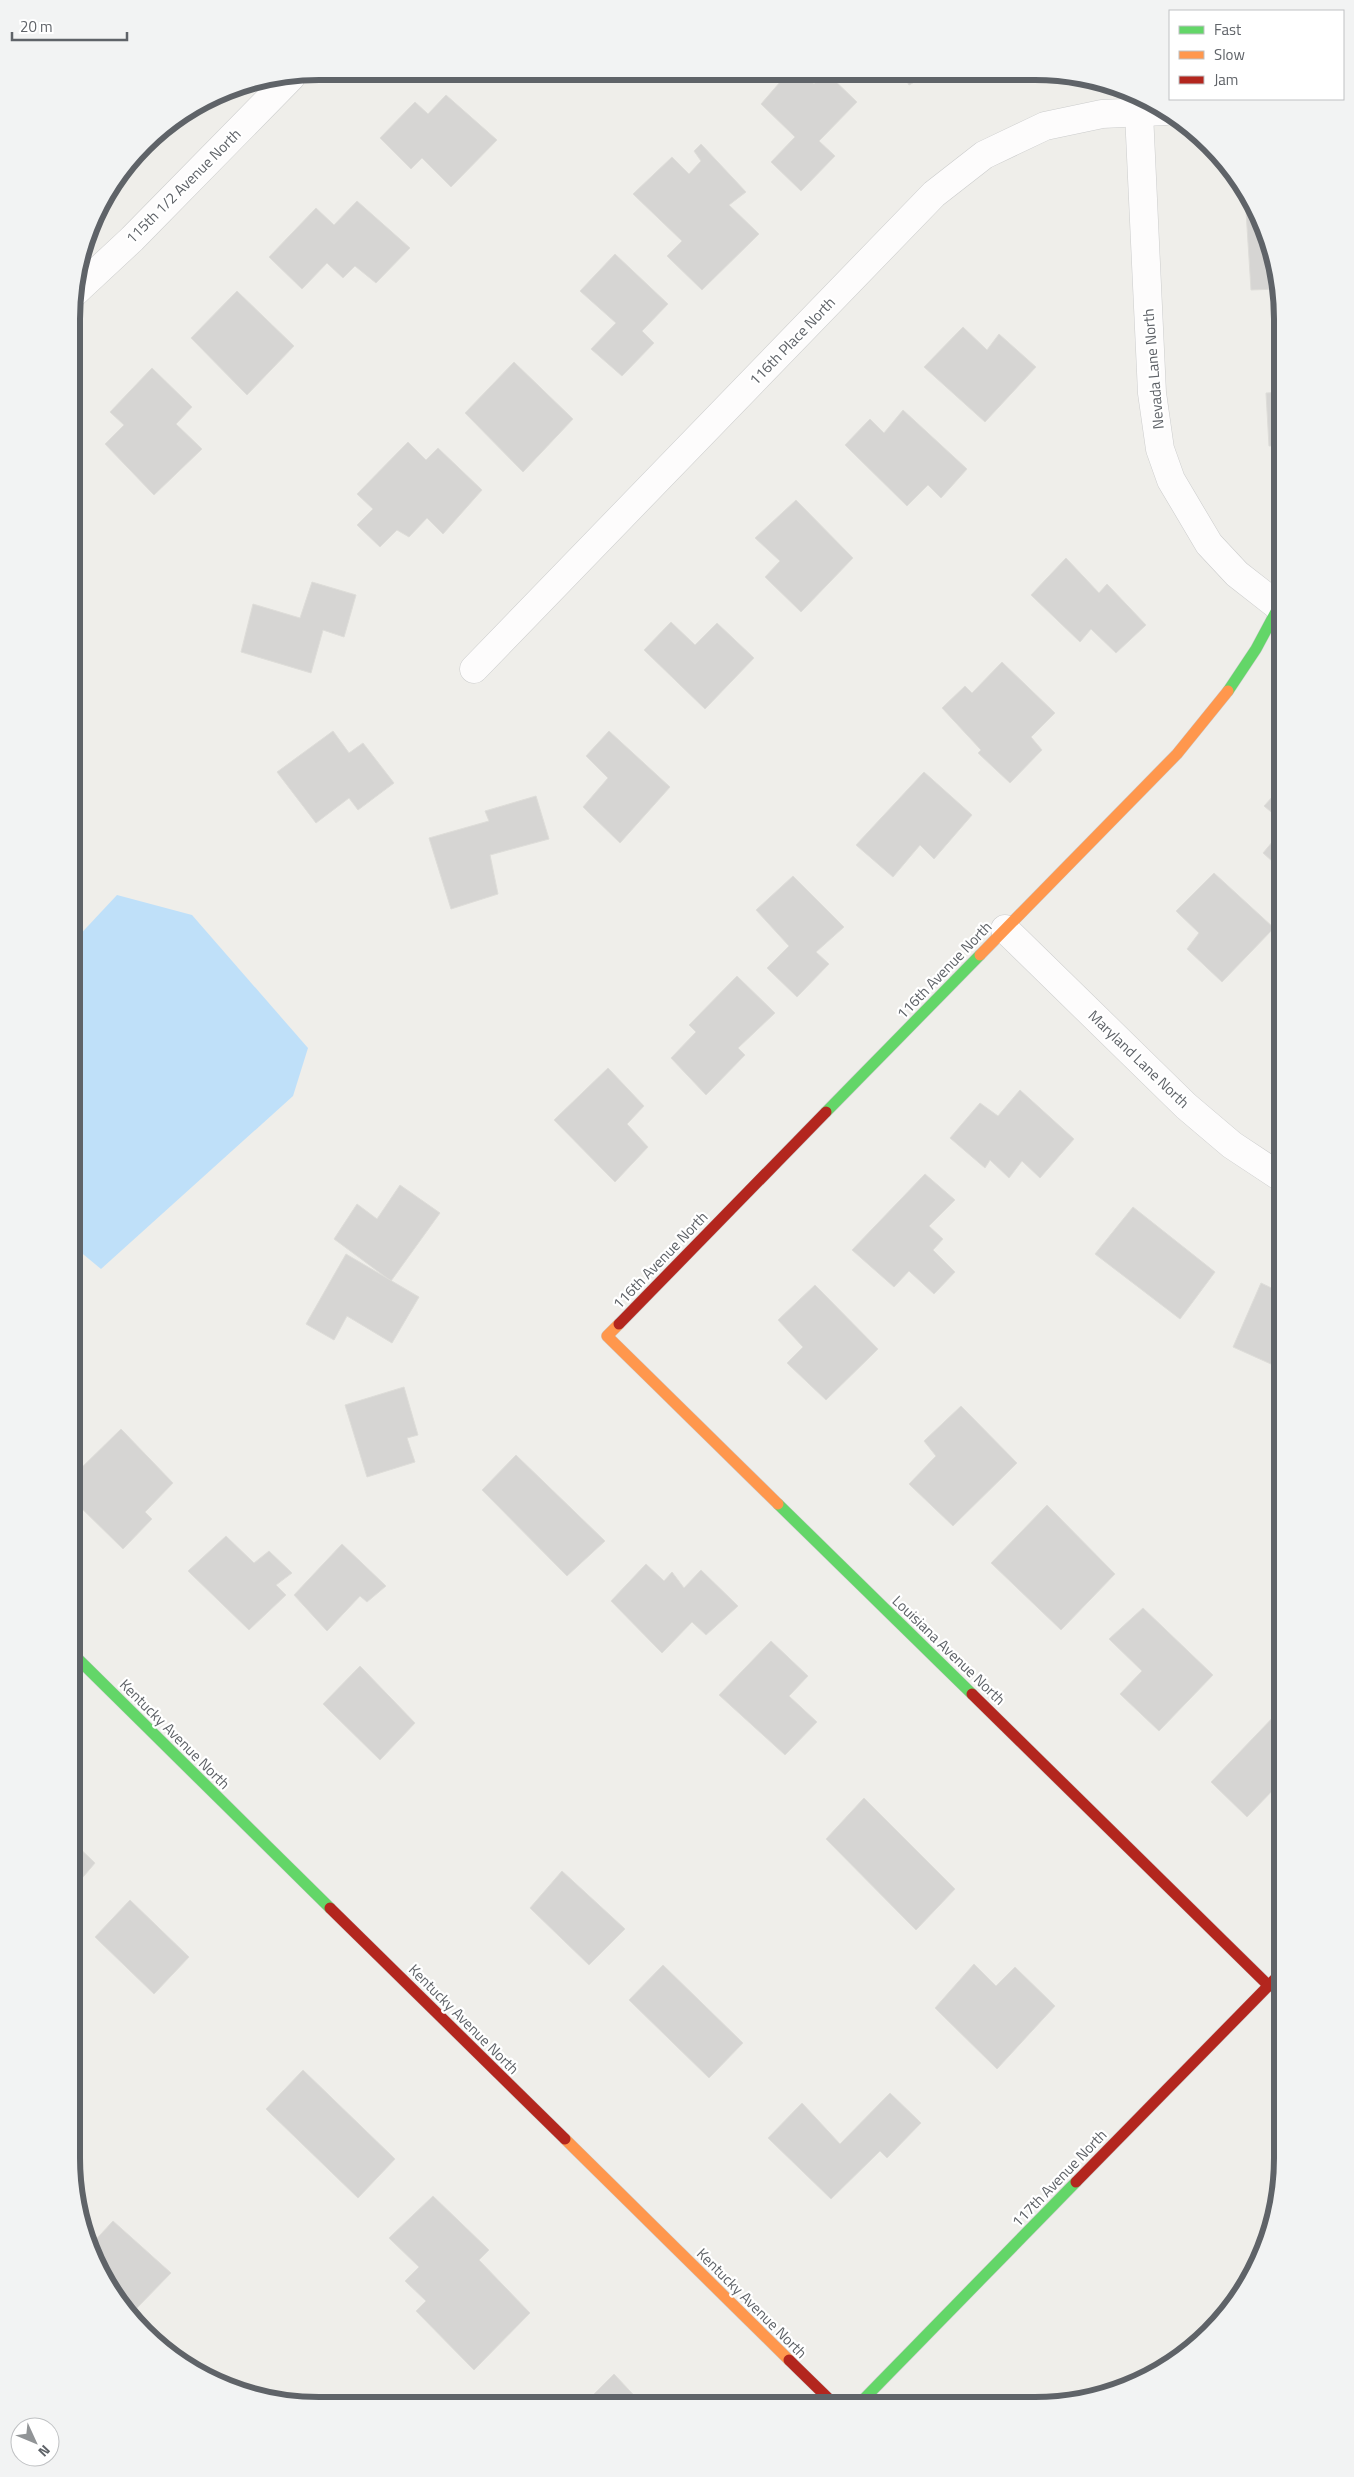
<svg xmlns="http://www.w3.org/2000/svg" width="1354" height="2477" font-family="'Titillium Web',sans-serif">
<rect width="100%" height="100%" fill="#efeeea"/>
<path fill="#bfe0f9" d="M117 895 192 915 308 1048 293 1096 101 1269 72 1245 73 942Z"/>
<g fill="#d6d5d3" stroke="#deddd9">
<path d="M494 72H516L505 83Z"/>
<path d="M787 74H803L814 84 823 74H828L857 102 819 141 835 156 801 191 771 162 795 137 761 104Z"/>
<path d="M903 75H927L909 85Z"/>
<path d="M446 95 497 140 451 187 422 158 411 169 380 138 415 102 428 114Z"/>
<path d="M701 144 746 192 729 205 759 234 702 290 667 256 682 241 633 194 672 157 689 174 701 161 694 151Z"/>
<path d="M357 201 410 248 376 283 355 266 343 278 327 263 302 289 269 257 316 208 334 225Z"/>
<path d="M1246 211H1256L1270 239 1278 289 1251 290Z"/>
<path d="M615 254 668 304 642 331 654 343 622 376 591 349 616 323 580 291Z"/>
<path d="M237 291 294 346 247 395 191 338Z"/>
<path d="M963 327 987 350 999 334 1036 367 985 422 924 367Z"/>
<path d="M514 362 573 419 523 472 465 413Z"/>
<path d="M152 368 192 407 176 424 202 449 154 495 105 444 124 425 110 412Z"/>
<path d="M1283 392V446H1269L1266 393Z"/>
<path d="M903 410 967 469 941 498 928 485 907 506 845 445 870 419 884 433Z"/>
<path d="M408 442 426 460 438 448 482 490 443 534 427 518 409 537 397 530 380 547 357 525 373 509 357 494Z"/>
<path d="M796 500 853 558 801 612 765 577 780 561 755 538Z"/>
<path d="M1066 558 1099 593 1107 584 1146 625 1116 653 1091 629 1080 642 1031 595Z"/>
<path d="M312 582 356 595 344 637 323 630 311 673 241 652 253 604 300 618Z"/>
<path d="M671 622 695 645 717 623 754 658 705 709 644 650Z"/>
<path d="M1002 662 1055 713 1031 737 1042 750 1010 783 978 753 981 750 942 708 965 686 972 693Z"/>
<path d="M333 731 349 753 363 743 394 783 358 810 349 798 316 823 277 772Z"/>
<path d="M609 731 670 787 620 843 583 807 608 778 586 756Z"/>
<path d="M924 772 972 815 934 859 920 845 893 877 856 845Z"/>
<path d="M1283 785V822L1264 806Z"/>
<path d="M536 796 549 839 490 855 498 894 451 909 429 838 489 821 485 811Z"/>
<path d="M1283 829V871L1263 853Z"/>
<path d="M1214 873 1274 928 1222 982 1187 949 1199 933 1176 911Z"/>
<path d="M793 876 844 927 816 952 829 964 797 997 767 968 789 946 756 910Z"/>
<path d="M737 976 775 1013 738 1048 745 1055 706 1095 671 1058 696 1032 689 1025Z"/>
<path d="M608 1068 644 1106 627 1124 648 1147 615 1182 554 1120Z"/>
<path d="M1020 1090 1074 1139 1040 1178 1022 1161 1009 1178 990 1160 985 1168 950 1138 980 1103 998 1116Z"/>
<path d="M925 1174 955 1200 929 1226 943 1239 933 1250 955 1272 934 1294 909 1271 894 1287 852 1250Z"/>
<path d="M400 1185 440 1213 391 1281 334 1239 357 1204 377 1219Z"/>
<path d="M1133 1207 1215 1272 1180 1319 1095 1254Z"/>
<path d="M346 1254 419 1297 392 1343 347 1316 334 1340 306 1324Z"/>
<path d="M1261 1283 1282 1293V1369L1233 1347Z"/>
<path d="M815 1285 878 1349 826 1400 787 1363 803 1347 778 1320Z"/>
<path d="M404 1387 418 1435 407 1438 415 1462 367 1477 345 1405Z"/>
<path d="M961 1406 1017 1463 953 1526 909 1484 936 1456 924 1441Z"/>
<path d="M121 1429 173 1483 145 1512 152 1519 123 1549 72 1499V1477Z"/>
<path d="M516 1455 605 1541 567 1576 482 1490Z"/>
<path d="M1047 1505 1115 1574 1061 1630 991 1563Z"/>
<path d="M226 1536 254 1563 269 1551 292 1573 276 1585 286 1595 249 1630 188 1571Z"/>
<path d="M342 1544 386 1586 367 1602 360 1596 327 1631 294 1595Z"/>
<path d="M646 1564 664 1581 672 1572 684 1588 701 1570 738 1606 706 1635 692 1622 662 1653 611 1601Z"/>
<path d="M1143 1608 1213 1675 1159 1731 1120 1694 1142 1671 1109 1639Z"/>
<path d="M771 1641 808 1676 789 1696 817 1722 785 1755 719 1695Z"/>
<path d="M360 1666 415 1723 380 1760 323 1704Z"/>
<path d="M1280 1710 1282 1712V1794L1276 1787 1247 1817 1211 1782Z"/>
<path d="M864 1798 955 1889 916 1930 826 1839Z"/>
<path d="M72 1841 95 1863 72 1890Z"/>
<path d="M562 1871 625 1929 589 1965 530 1908Z"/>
<path d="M130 1900 189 1957 154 1994 95 1937Z"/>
<path d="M974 1964 996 1986 1015 1967 1055 2006 997 2069 935 2008Z"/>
<path d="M663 1965 743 2043 709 2078 629 2000Z"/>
<path d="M303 2070 395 2159 358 2198 266 2109Z"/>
<path d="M890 2093 921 2123 887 2158 880 2151 831 2199 768 2138 802 2103 840 2144Z"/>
<path d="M71 2147 83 2158 73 2169 71 2158Z"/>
<path d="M433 2196 489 2250 479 2260 530 2313 474 2370 416 2311 426 2301 405 2281 419 2267 389 2238Z"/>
<path d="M113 2221 171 2273 135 2310 108 2285 89 2247Z"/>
<path d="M614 2374 643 2405 584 2404Z"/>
</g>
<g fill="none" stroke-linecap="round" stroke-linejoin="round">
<g stroke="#cbcccc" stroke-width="29">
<g id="street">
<path d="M1139 113 1152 393 1160 449 1171 480 1209 544 1237 574 1283 610"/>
<path d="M73 294 132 239 291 77"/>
<path d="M474 669 934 194 984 155 1045 126 1102 114 1166 111"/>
<path d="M1005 929 1186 1106 1232 1145 1282 1178"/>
</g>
</g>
<g stroke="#cacacb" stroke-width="12">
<g id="fast">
<path d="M1228 691 1256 649 1278 608"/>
<path d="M826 1112 980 955"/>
<path d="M778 1504 972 1694"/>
<path d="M72 1653 330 1908"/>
<path d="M858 2405 1076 2182"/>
</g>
</g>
<g stroke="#cacacb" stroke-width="12">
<g id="slow">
<path d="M980 955 1177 754 1228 691"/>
<path d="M619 1324 607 1336 778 1504"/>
<path d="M565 2139 789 2360"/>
</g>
</g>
<g stroke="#cacacb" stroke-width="12">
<g id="jam">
<path d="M619 1324 826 1112"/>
<path d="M972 1694 1269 1986"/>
<path d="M330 1908 565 2139"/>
<path d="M1076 2182 1282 1972"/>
<path d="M789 2360 835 2405"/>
</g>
</g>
<use href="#street" stroke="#fdfcfc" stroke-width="28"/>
<use href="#fast" stroke="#63d668" stroke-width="11"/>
<use href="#slow" stroke="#ff974d" stroke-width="11"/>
<use href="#jam" stroke="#b3261e" stroke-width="11"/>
</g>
<g text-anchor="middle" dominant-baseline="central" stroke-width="4.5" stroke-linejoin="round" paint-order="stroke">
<g font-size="15" fill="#5f6368" stroke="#fff">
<text transform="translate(183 186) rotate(-45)">115th 1/2 Avenue North</text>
<text transform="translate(792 341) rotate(-46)">116th Place North</text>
<text transform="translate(1153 369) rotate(-95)">Nevada Lane North</text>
<text transform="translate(944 970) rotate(-46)">116th Avenue North</text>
<text transform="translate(1139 1059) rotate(44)">Maryland Lane North</text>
<text transform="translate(660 1260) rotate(-46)">116th Avenue North</text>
<text transform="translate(949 1650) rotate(44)">Louisiana Avenue North</text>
<text transform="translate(175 1734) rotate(45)">Kentucky Avenue North</text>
<text transform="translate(464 2019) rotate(45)">Kentucky Avenue North</text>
<text transform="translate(1059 2178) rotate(-46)">117th Avenue North</text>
<text transform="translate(752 2303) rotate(45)">Kentucky Avenue North</text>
</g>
</g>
<path d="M0 0H1354V2477H0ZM319 80H1035A239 239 0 0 1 1274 319V2158A239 239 0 0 1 1035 2397H319A239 239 0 0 1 80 2158V319A239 239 0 0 1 319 80Z" fill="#f2f3f3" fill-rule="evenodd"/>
<path fill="none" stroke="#5f6368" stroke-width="6" d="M319 80H1035A239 239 0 0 1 1274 319V2158A239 239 0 0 1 1035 2397H319A239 239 0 0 1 80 2158V319A239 239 0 0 1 319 80Z"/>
<rect x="1169" y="10" width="175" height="90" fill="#ffffff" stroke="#bfc1c3"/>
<rect x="1179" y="26" width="25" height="8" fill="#63d668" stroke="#bfc1c3"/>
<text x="1214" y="35" font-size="15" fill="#5f6368">Fast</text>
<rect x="1179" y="51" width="25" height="8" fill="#ff974d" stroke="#bfc1c3"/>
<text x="1214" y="60" font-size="15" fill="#5f6368">Slow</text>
<rect x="1179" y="76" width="25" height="8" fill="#b3261e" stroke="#bfc1c3"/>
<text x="1214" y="85" font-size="15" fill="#5f6368">Jam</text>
<g transform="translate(35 2442) rotate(134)"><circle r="24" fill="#ffffff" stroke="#bfc1c3"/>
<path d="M0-4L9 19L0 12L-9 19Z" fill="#919496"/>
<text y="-8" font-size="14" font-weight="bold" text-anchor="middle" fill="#5f6368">N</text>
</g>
<path d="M12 32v8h115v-8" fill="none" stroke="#5f6368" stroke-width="2.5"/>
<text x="20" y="32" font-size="15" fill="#5f6368" stroke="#ffffff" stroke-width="4" paint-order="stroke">20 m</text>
</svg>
